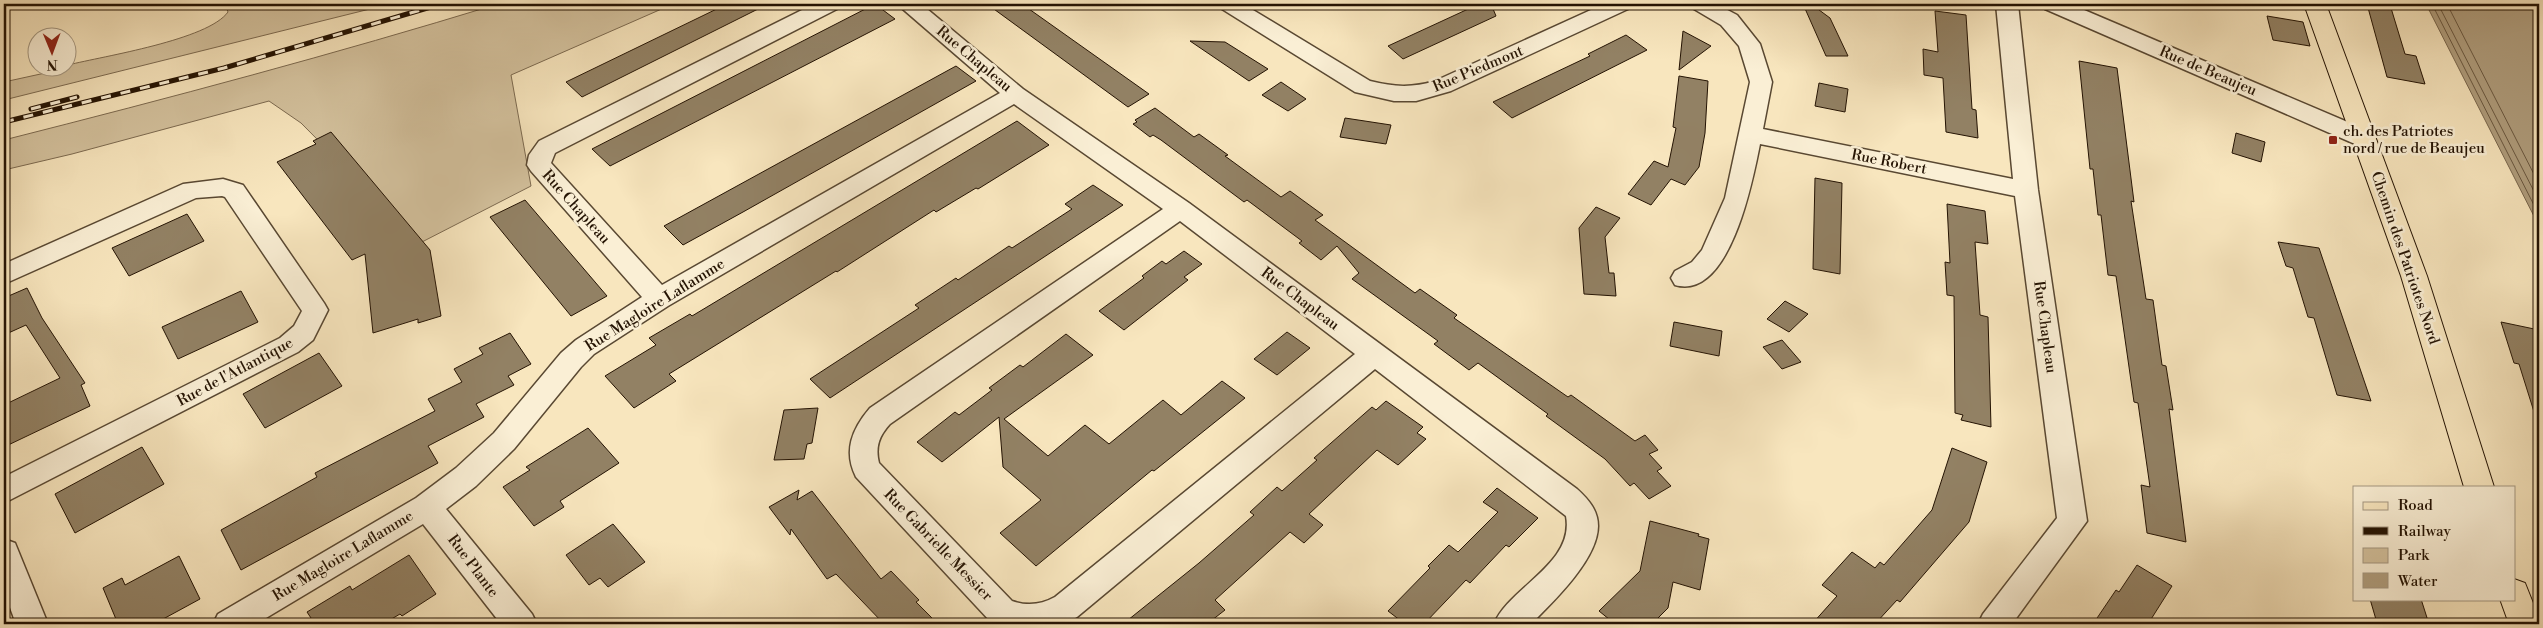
<svg xmlns="http://www.w3.org/2000/svg" width="2543" height="628" font-family="'Libre Bodoni',serif">
<rect width="100%" height="100%" fill="#f8e6be"/>
<filter id="stains"><feTurbulence type="fractalNoise" baseFrequency=".004" numOctaves="4"/><feColorMatrix values="0 0 0 0 .2 0 0 0 0 .09 0 0 0 0 .02 0 0 0 .5 -.17"/></filter>
<radialGradient id="worn" r=".72"><stop offset=".6" stop-color="#630" stop-opacity="0"/><stop offset="1" stop-color="#630" stop-opacity=".3"/></radialGradient>
<g fill="#d4c29e" stroke="#7c6a50">
<path d="M225 4H390L4 100V82L68 68V65C104 56 208 40 228 12Z"/>
<path d="M498 4H673L511 75 531 186 420 243 301 123 269 101 72 154 4 170V140C170 98 335 54 498 4Z"/>
</g>
<path fill="#b09e7e" stroke="#78664d" d="M2426 4H2539V226L2427 6Z"/>
<g fill="none" stroke-linecap="round" stroke-linejoin="round">
<g stroke="#6a5840" stroke-width="1">
<path d="M2432 4 2539 215"/>
<path d="M2438 4 2539 201"/>
<path d="M2447 4 2539 184"/>
</g>
</g>
<g fill="#928164" stroke="#241303">
<path d="M727 4H768L582 97 566 82Z"/>
<path d="M875 4 895 19 610 166 592 149Z"/>
<path d="M987 4H1022L1149 94 1128 107Z"/>
<path d="M1479 4H1491L1496 16 1403 59 1388 46Z"/>
<path d="M1803 4H1811L1830 18 1848 56H1826Z"/>
<path d="M2367 4 2391 8 2405 54 2416 56 2425 84 2387 77Z"/>
<path d="M1935 11 1966 15 1972 109 1976 110 1978 138 1946 132 1943 78 1924 75 1923 49 1938 52Z"/>
<path d="M2267 16 2303 22 2310 46 2273 40Z"/>
<path d="M1683 31 1711 46 1679 70Z"/>
<path d="M1626 35 1647 50 1512 118 1493 102 1590 56 1588 54Z"/>
<path d="M1190 41 1225 42 1268 69 1249 81Z"/>
<path d="M2079 61 2117 68 2134 202 2131 201 2146 299 2153 300 2162 365 2166 366 2173 410 2169 409 2186 542 2147 533 2141 485 2150 487 2138 403 2134 402 2116 276 2108 275 2101 215H2098L2093 169H2090Z"/>
<path d="M956 66 976 81 743 212 683 245 664 226Z"/>
<path d="M1679 76 1708 81 1705 133 1699 167 1685 185 1671 179 1651 205 1628 194 1654 161 1668 167 1676 128 1673 127Z"/>
<path d="M1281 82 1306 99 1288 111 1262 95Z"/>
<path d="M1819 83 1848 89 1845 112 1815 106Z"/>
<path d="M1155 108 1194 137 1199 134 1228 155 1225 156 1281 197 1290 191 1323 215 1315 220 1415 293 1420 289 1457 315 1454 318 1568 397 1571 395 1635 441 1645 435 1658 450 1649 454 1662 468 1657 471 1671 486 1649 499 1634 483 1630 486 1605 459 1546 416 1548 414 1478 363 1469 370 1434 344 1438 341 1352 279 1359 273 1337 246 1321 260 1299 243 1302 241 1247 200 1244 202 1161 140 1153 135 1150 137 1133 124 1137 122 1135 120Z"/>
<path d="M1345 118 1391 125 1386 144 1340 137Z"/>
<path d="M1017 121 1049 145 978 189 976 188 936 212 934 210 837 272 836 271 669 374 676 381 634 408 605 376 656 345 649 338 690 314 692 316Z"/>
<path d="M331 132 430 250 441 316 418 323V319L373 333 365 254 352 260 277 162 316 144 313 141Z"/>
<path d="M2236 133 2265 142 2261 162 2232 153Z"/>
<path d="M1815 178 1842 183 1840 274 1813 269Z"/>
<path d="M1093 185 1123 205 830 398 810 379 919 308 915 305 956 278 958 280 1009 246 1012 248 1072 209 1065 204Z"/>
<path d="M525 200 607 296 571 316 490 217Z"/>
<path d="M1947 204 1985 211 1988 244 1975 242 1980 315 1988 317 1991 427 1961 420 1963 415 1955 413 1954 296 1947 295 1945 262 1950 263Z"/>
<path d="M1596 207 1620 218 1605 237 1609 273H1614L1616 296 1584 294 1579 228Z"/>
<path d="M187 214 204 241 129 276 112 248Z"/>
<path d="M2278 242 2319 248 2371 401 2337 395 2314 318 2308 317 2293 268 2286 266Z"/>
<path d="M1184 251 1202 264 1184 277 1188 280 1124 330 1099 311 1144 278 1142 276 1162 261 1166 264Z"/>
<path d="M27 288 42 318 85 383 81 385 90 406 4 447V405L60 378 26 325 4 335V298Z"/>
<path d="M241 291 258 322 178 359 162 327Z"/>
<path d="M1785 301 1808 314 1789 332 1767 319Z"/>
<path d="M1674 322 1722 331 1719 356 1670 346Z"/>
<path d="M2501 322 2539 330V415H2535L2519 364 2514 363Z"/>
<path d="M1287 332 1310 348 1277 375 1254 359Z"/>
<path d="M510 333 531 364 508 376 514 385 476 404 484 417 428 446 438 463 241 570 221 530 317 477 315 473 435 411 428 399 462 382 454 369 483 354 479 348Z"/>
<path d="M1066 334 1093 355 1004 419 1048 456 1085 425 1109 444 1163 400 1181 415 1222 381 1245 398 1154 471 1152 470 1036 566 1000 533 1041 500 1003 467 999 417 942 462 917 442 955 412 959 415 992 390 989 388 1020 365 1023 367Z"/>
<path d="M1782 340 1801 362 1782 369 1763 347Z"/>
<path d="M319 353 342 386 265 428 243 394Z"/>
<path d="M1386 401 1423 427 1417 433 1426 439 1398 465 1377 450 1309 514 1323 525 1304 543 1290 532 1215 600 1225 610 1207 624H1123L1199 563 1254 515 1250 512 1277 487 1282 491 1317 460 1314 458 1372 407 1376 410Z"/>
<path d="M818 408 812 443 807 444 804 459 774 460 784 410Z"/>
<path d="M588 428 619 463 560 501 564 507 534 526 503 487 530 470 526 467Z"/>
<path d="M142 447 164 484 75 533 55 494Z"/>
<path d="M1952 448 1987 462 1969 522 1900 602 1897 600 1875 624H1812L1837 596 1822 585 1852 552 1875 568 1880 562 1884 565 1932 510Z"/>
<path d="M1497 488 1538 518 1509 547 1506 545 1470 583 1466 580 1424 624H1405L1388 611 1430 568 1428 566 1449 545 1458 552 1498 512 1483 502Z"/>
<path d="M799 490 797 500 812 491 881 579 891 571 919 600 916 602 938 624H884L836 574 827 579 791 529 790 535 769 507Z"/>
<path d="M1650 521 1699 534 1698 536 1709 539 1700 590 1673 582 1668 608 1652 624H1615L1599 611 1640 571Z"/>
<path d="M613 524 645 562 608 587 600 578 589 585 566 555Z"/>
<path d="M409 555 436 594 402 616 400 614 383 624H315L307 612 350 586 352 590Z"/>
<path d="M179 556 200 599 154 624H118L103 588 122 578 125 585Z"/>
<path d="M2137 565 2172 586 2148 624H2093L2116 590 2119 592Z"/>
<path d="M2370 599H2421L2429 624 2377 623Z"/>
</g>
<g fill="none" stroke-linecap="round" stroke-linejoin="round">
<g stroke="#594832" stroke-width="3">
<g id="minor">
<path d="M814 4H841L837 9 555 153 551 163 662 285 1000 93 897 4H921L1023 89 1189 203 1577 489C1588 499 1598 510 1598 526 1598 559 1553 602 1531 624H1494C1509 587 1575 564 1566 516L1375 369 1077 617 1063 624H998L990 621 856 477C843 451 852 429 870 408L1163 209 1014 104 668 306 594 354 581 367 514 449 476 486 446 509 532 614 537 624H501L423 524 256 624H213L218 614 416 498 456 468 494 433 561 353 576 340 642 297 531 171 527 165 529 155 539 141ZM1180 221 1355 354 1055 597C1041 605 1027 606 1012 601L879 463C875 447 879 436 890 424Z"/>
<path d="M1218 4H1243L1370 81C1394 87 1412 88 1435 81L1604 4H1632L1628 9 1451 91 1416 101H1394L1355 92 1222 9Z"/>
<path d="M1691 4H1716L1737 15 1760 44 1772 82 1763 129 2013 179 1996 4H2018L2038 190 2087 521 2012 624H1978L1983 614 2057 518 2015 196 1760 144C1753 179 1730 301 1675 285L1671 278 1675 271 1692 262 1702 250 1725 198 1750 82 1739 46 1721 25 1694 9Z"/>
<path d="M2041 4H2070L2371 132 2375 138 2371 144 2363 146 2355 144 2045 9Z"/>
<path d="M223 179 243 185 324 303 328 310 313 340 298 352 4 503V477L280 338 294 326 302 311 225 197 222 196 196 198 4 284V264L183 184Z"/>
<path d="M4 539 15 543 48 624H16L4 591Z"/>
</g>
</g>
<g stroke="#241303" stroke-width="2">
<g id="primary">
<path d="M2304 4H2326L2427 276 2494 487H2464L2401 276Z"/>
<path d="M2514 579 2525 583 2539 618V624H2509L2500 599H2514Z"/>
</g>
</g>
<use href="#minor" fill="#faefd5" fill-rule="evenodd"/>
<use href="#primary" fill="#f8e6be" fill-rule="evenodd"/>
<g stroke="#241303" stroke-width="5">
<g id="rail">
<path d="M31 109 77 97"/>
<path d="M4 122 224 68 441 4"/>
</g>
</g>
<use href="#rail" stroke="#faefd5" stroke-width="3" stroke-dasharray="10" stroke-linecap="butt"/>
</g>
<rect fill="#8f2418" stroke="#faefd5" stroke-width="2" x="2328" y="135" width="10" height="10" rx="2.5"/>
<g text-anchor="middle" dominant-baseline="central" stroke-width="5" stroke-linejoin="round" paint-order="stroke">
<g font-size="15" fill="#241303" stroke="#faefd5">
<text transform="translate(974 59) rotate(40)">Rue Chapleau</text>
<text transform="translate(1478 69) rotate(-23)">Rue Piedmont</text>
<text transform="translate(2208 71) rotate(23)">Rue de Beaujeu</text>
<text transform="translate(1889 162) rotate(11)">Rue Robert</text>
<text transform="translate(576 207) rotate(48)">Rue Chapleau</text>
<text transform="translate(2405 258) rotate(71)">Chemin des Patriotes Nord</text>
<text transform="translate(1300 299) rotate(37)">Rue Chapleau</text>
<text transform="translate(655 305) rotate(-32)">Rue Magloire Laflamme</text>
<text transform="translate(2045 327) rotate(82)">Rue Chapleau</text>
<text transform="translate(235 372) rotate(-28)">Rue de l'Atlantique</text>
<text transform="translate(938 545) rotate(46)">Rue Gabrielle Messier</text>
<text transform="translate(343 556) rotate(-31)">Rue Magloire Laflamme</text>
<text transform="translate(473 566) rotate(53)">Rue Plante</text>
</g>
<g font-size="15" fill="#241303" stroke="#faefd5" text-anchor="start">
<text x="2343" y="131">ch. des Patriotes<tspan x="2343" dy="17">nord / rue de Beaujeu</tspan></text>
</g>
</g>
<rect width="2543" height="628" fill="none" stroke="#f8e6be" stroke-width="20"/>
<rect x="5" y="5" width="2533" height="618" fill="none" stroke="#241303" stroke-width="2.5"/>
<rect x="10" y="10" width="2523" height="608" fill="none" stroke="#241303"/>
<rect x="2353" y="486" width="162" height="115" fill="#faefd5" stroke="#a49781"/>
<rect x="2363" y="502" width="25" height="8" fill="#f8e6be" stroke="#a49781"/>
<text x="2398" y="510" font-size="15" fill="#241303">Road</text>
<rect x="2363" y="527" width="25" height="8" fill="#241303" stroke="#a49781"/>
<text x="2398" y="536" font-size="15" fill="#241303">Railway</text>
<rect x="2363" y="548" width="25" height="15" fill="#d4c29e" stroke="#a49781"/>
<text x="2398" y="560" font-size="15" fill="#241303">Park</text>
<rect x="2363" y="573" width="25" height="15" fill="#b09e7e" stroke="#a49781"/>
<text x="2398" y="586" font-size="15" fill="#241303">Water</text>
<g transform="translate(52 52) rotate(179)"><circle r="24" fill="#faefd5" stroke="#a49781"/>
<path d="M0-4L9 19L0 12L-9 19Z" fill="#8f2418"/>
<text y="-8" font-size="14" font-weight="bold" text-anchor="middle" fill="#241303">N</text>
</g>
<rect width="100%" height="100%" filter="url(#stains)"/>
<rect width="100%" height="100%" fill="url(#worn)"/>
</svg>
